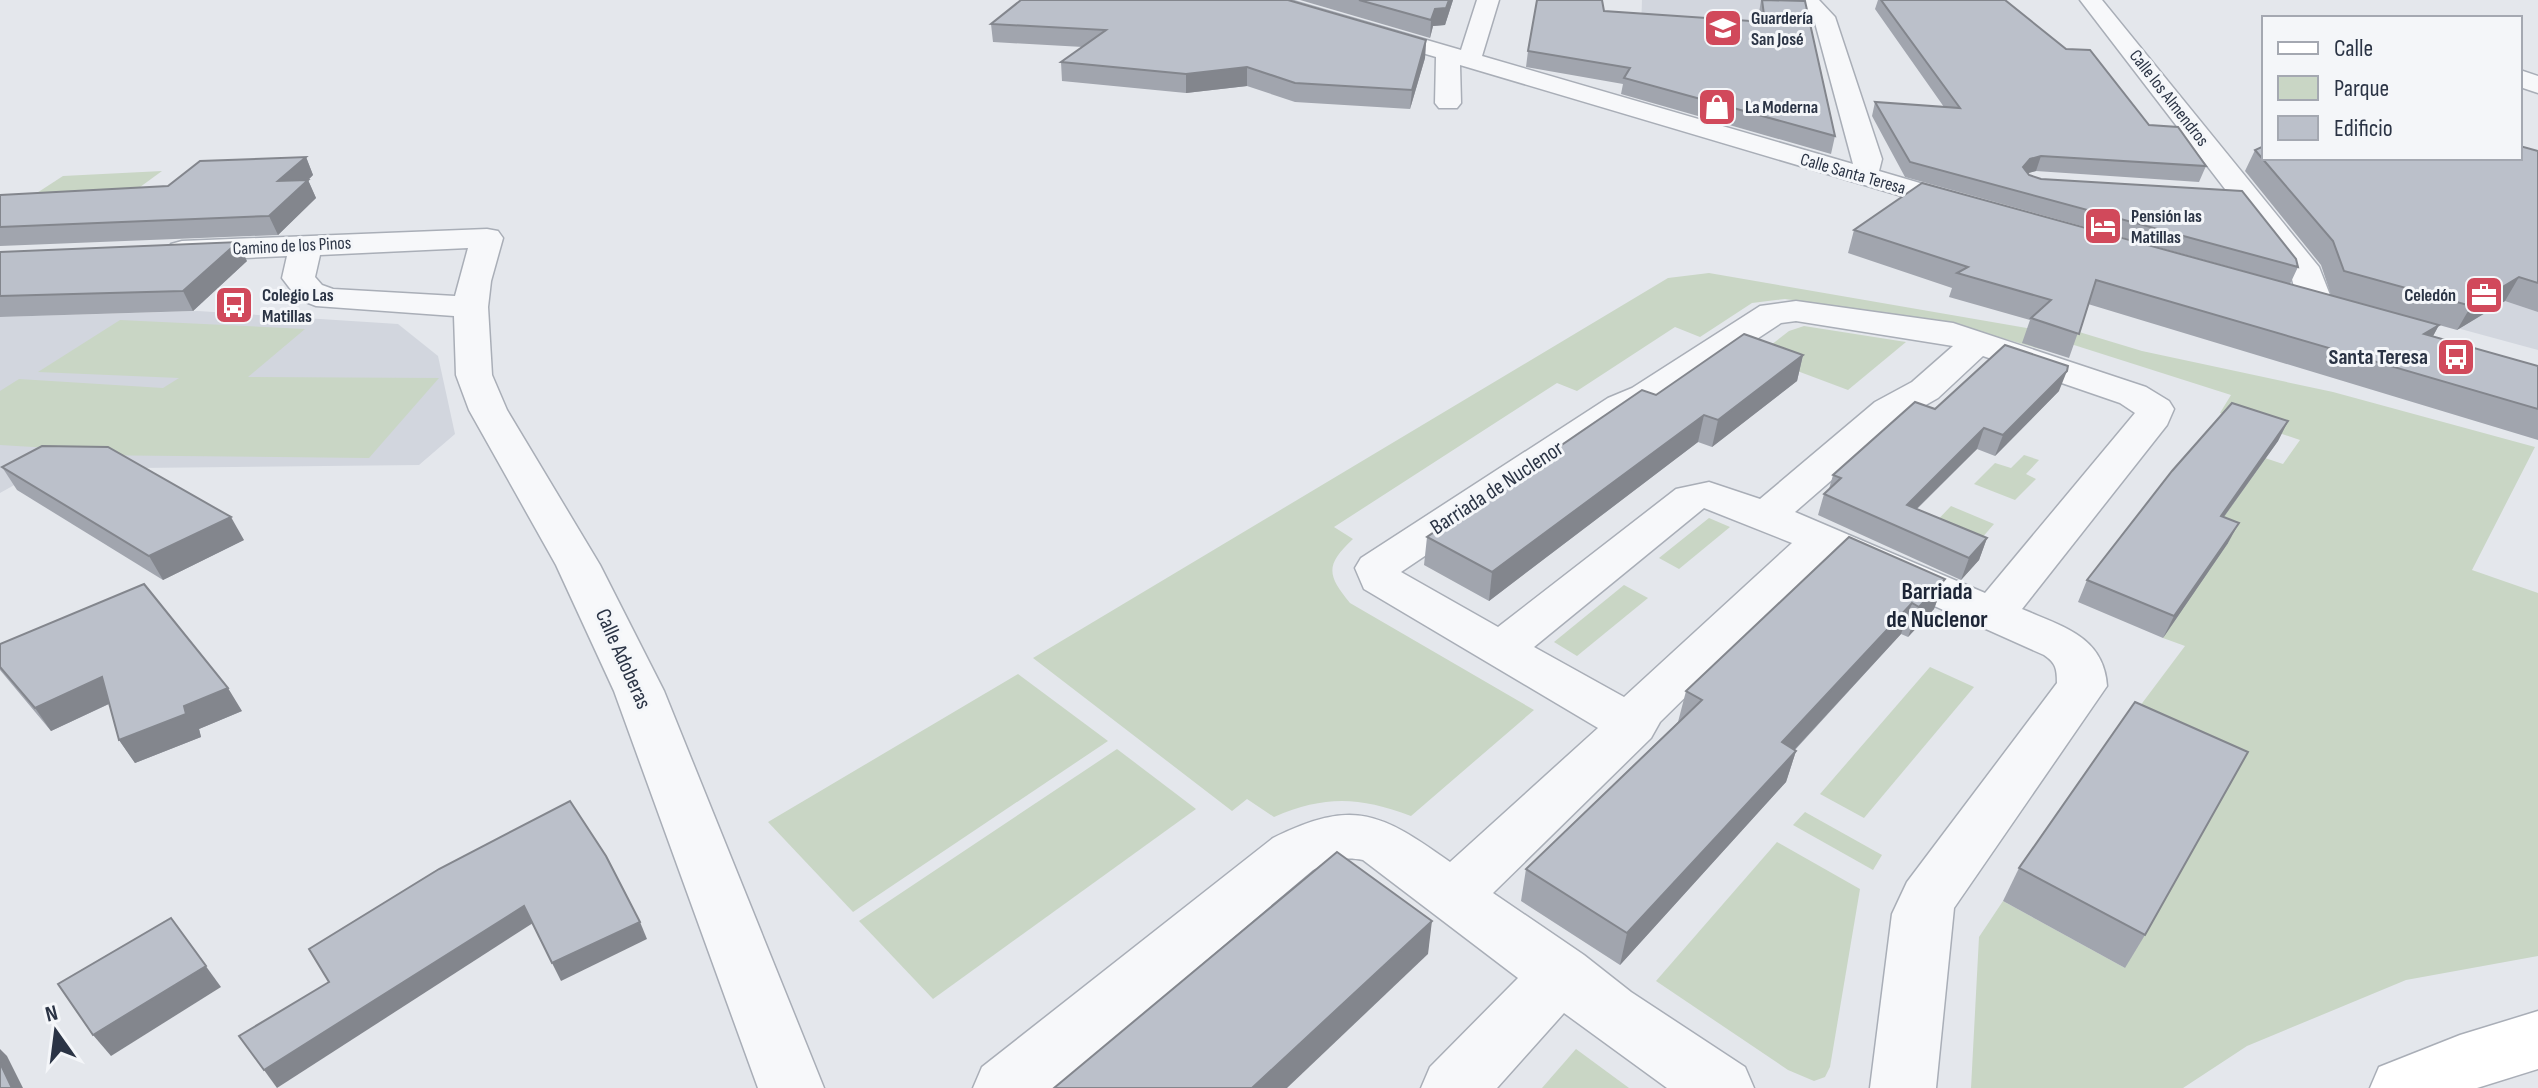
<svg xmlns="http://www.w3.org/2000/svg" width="2538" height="1088" font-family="'Sofia Sans Condensed',sans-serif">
<rect width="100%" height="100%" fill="#e4e7ec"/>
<g fill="#d2d6de">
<path d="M1642 0H1796L1803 16 1807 39 1641 29Z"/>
<path d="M2538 234V350L2398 312Z"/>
<path d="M198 311 398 324 438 356 455 434 419 465 43 469 0 493V317Z"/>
</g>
<g fill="#c9d6c5">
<path d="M162 171 114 206 6 213 63 176Z"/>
<path d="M1709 273 2050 332 2056 325 2142 351 2333 392 2535 447 2472 570 2538 593V956L2406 980 2247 1046 2183 1088H1971L1979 937 2003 901 2125 968 2119 734 2185 646 2163 638 2210 536 2265 458 2283 464 2300 440 2220 413 2231 395 2052 338 2040 349 1939 320 1785 299 1752 303 1700 337 1675 327 1577 391 1557 383 1334 527 1353 539C1325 565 1327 575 1350 603L1534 710 1411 816C1359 797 1326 795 1274 817L1247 799 1232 811 1033 658 1668 278Z"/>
<path d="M120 320 305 329 248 377 439 378 369 458 78 455 83 450 0 445V391L19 379 163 388 179 378 38 372Z"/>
<path d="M1804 326 1906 342 1848 390 1757 356 1789 331Z"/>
<path d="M2024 455 2039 460 2026 474 2036 479 2015 500 1974 484 1995 463 2011 468Z"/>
<path d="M1951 506 1994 524 1974 547 1929 529Z"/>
<path d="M1709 518 1730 527 1679 569 1659 558Z"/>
<path d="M1624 585 1648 598 1577 656 1554 642Z"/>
<path d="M1930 667 1974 687 1864 818 1820 794Z"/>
<path d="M1018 674 1108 741 853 912 768 822Z"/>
<path d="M1117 749 1196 809 933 999 859 921Z"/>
<path d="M1805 812 1882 855 1873 870 1793 825Z"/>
<path d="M1777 842 1860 889 1830 1067 1825 1077 1814 1081 1788 1070 1656 981Z"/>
<path d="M1576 1049 1629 1088H1542Z"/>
</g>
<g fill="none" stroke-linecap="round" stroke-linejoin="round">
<g stroke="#a9aeb7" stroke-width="3">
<g id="minor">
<path d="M1255 0H1289L1461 50 1477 0H1499L1482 56 1853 164 1814 19 1796 0H1819L1835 17 1882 159 1879 171 1981 201 1985 207 1981 213 1970 216 1959 213 1460 65 1461 103 1457 108H1439L1435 103 1436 57 1258 5Z"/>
<path d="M2080 0H2102L2319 267 2330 295 2323 310 2311 313 2299 310 2294 303 2296 295 2291 275Z"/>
<path d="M2520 70 2538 76V93L2520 87Z"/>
<path d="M487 229 498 231 503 238 491 281 488 307 492 375 507 410 600 565 664 691 824 1088H758L614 691 556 565 469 410 456 375 454 316 316 306 298 299 282 278 287 256 182 261 171 258 166 251 171 244 182 241ZM468 248 455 296 333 289 322 285 315 277 320 255Z"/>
<path d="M1796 301 1953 323 2146 387 2169 401 2174 409 2167 425 2022 609C2061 626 2104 636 2107 686L1954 908 1936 1088H1870L1892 914 1907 882 2057 683C2057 669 2056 663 2044 655L1827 558 1660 722 1651 738 1493 893 1584 955 1631 992 1745 1067 1754 1088H1667L1564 1013 1497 1088H1421L1430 1067 1518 978 1363 860C1343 856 1331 860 1313 870L1055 1088H973L982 1067 1273 838C1354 798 1381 813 1450 862L1598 728 1364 589 1355 568 1361 558 1608 398 1632 388 1760 306ZM1796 321 1953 346 1912 382 1875 402 1760 499 1709 482 1676 489 1498 627 1401 572 1636 414 1658 404 1781 323ZM1983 356 2120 403 2135 413 1985 593 1795 512 1903 418 1938 398ZM1704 508 1792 543 1624 697 1534 647Z"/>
</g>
</g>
<g stroke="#a9aeb7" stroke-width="3">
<path id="secondary" d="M2538 1011V1069L2477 1088H2370L2379 1067 2460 1035Z"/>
</g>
<use href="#minor" fill="#f7f8fa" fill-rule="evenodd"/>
<use href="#secondary" fill="#fff" fill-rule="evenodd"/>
</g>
<g fill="#a1a5ae">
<path d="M1300 0H1453L1445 25 1433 26 1430 38Z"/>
<path d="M1761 0 1835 136 1831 154 1621 94 1623 84 1526 67 1528 51 1604 11 1760 22 1759 13Z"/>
<path d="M1878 0H2005L2149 125 2206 166 2199 182 2036 171 2028 173 2029 175 2298 267 2290 284 2331 295 2321 265 2245 171 2255 150 2538 151V312L2505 301 2457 330 2439 325 2433 336 2538 366V440L2088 304 2069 358 2022 343 2030 320 1949 297 1952 288 1848 253 1854 230 2244 271 1905 177 1872 116 1875 102 1944 107 1875 9Z"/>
<path d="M991 24 1426 40 1425 58 1410 109 1295 102 1247 86 1186 93 1062 81 1061 62 1083 47 993 42Z"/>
<path d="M306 157 313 175 308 180 316 198 278 235 0 246V195L168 186Z"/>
<path d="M0 252 247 261 193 311 0 317Z"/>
<path d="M1803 355 1797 381 1712 447 1698 442 1489 601 1424 565 1427 537 1656 395Z"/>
<path d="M2059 391 1995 456 1977 449 1917 509 1987 538 1979 560 1961 580 1818 515 1824 494 1829 489 1833 475 1935 409Z"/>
<path d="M2288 421 2278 441 2224 517 2228 543 2163 638 2078 602 2087 580Z"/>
<path d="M2 467 244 540 163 580 17 490Z"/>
<path d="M1945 579 1934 609 1908 637 1901 634 1795 750 1796 751 1786 782 1620 965 1521 901 1526 869 1678 722 1686 691Z"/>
<path d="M0 644 242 711 199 729 201 737 135 763 119 740 109 704 51 731 0 670Z"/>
<path d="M2019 868 2145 935 2125 968 2003 901Z"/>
</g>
<g fill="#83868d">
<path d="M1449 0H1453L1445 25 1433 26 1430 38 1431 20 1435 9Z"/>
<path d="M1426 40 1425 58 1410 109 1412 90Z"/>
<path d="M1247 67V86L1186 93V74Z"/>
<path d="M2041 156 2036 171 2025 174 2023 167 2030 159Z"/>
<path d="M306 157 313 175 308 180 316 198 278 235 269 216 278 181Z"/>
<path d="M238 242 247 261 193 311 183 291Z"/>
<path d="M2519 277 2505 301 2457 330 2471 306Z"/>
<path d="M2439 325 2426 349 2424 334Z"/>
<path d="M1803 355 1797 381 1712 447 1718 420Z"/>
<path d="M2067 371 2059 391 1995 456 2003 435Z"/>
<path d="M1704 415 1698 442 1489 601 1492 572Z"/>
<path d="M2288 421 2278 441 2210 536 2221 516Z"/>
<path d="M1984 428 1977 449 1899 526 1907 505Z"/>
<path d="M231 517 244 540 163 580 149 556Z"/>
<path d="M2239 523 2228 543 2163 638 2174 616Z"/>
<path d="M1987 538 1979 560 1961 580 1969 558Z"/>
<path d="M1945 579 1934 609 1908 637 1919 607Z"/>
<path d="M1912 603 1901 634 1772 774 1782 742Z"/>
<path d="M102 677 117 700 51 731 35 708Z"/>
<path d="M228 688 242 711 199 729 201 737 135 763 119 740 184 706Z"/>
<path d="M1796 751 1786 782 1620 965 1627 933Z"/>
<path d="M524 906 533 923 277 1088 264 1070Z"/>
<path d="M171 918 221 987 111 1056 93 1035Z"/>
<path d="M1432 921 1428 954 1287 1088H1252Z"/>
<path d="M640 922 647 939 561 981 552 963Z"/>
<path d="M0 1049 7 1056 23 1088H12L0 1063Z"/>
</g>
<g fill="#bbc0ca" stroke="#83868d" stroke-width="2">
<path d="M1021 0H1288L1426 40 1412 90 1295 83 1247 67 1186 74 1061 62 1106 30 991 24Z"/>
<path d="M1359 0H1449L1446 8 1435 9 1431 20Z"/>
<path d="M1537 0H1602L1604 11 1765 22 1762 0 1805 1 1835 136 1624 78 1630 68 1528 51Z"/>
<path d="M1881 0H2005L2066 49 2090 50 2149 125 2178 127 2206 166 2041 156 2030 159 2023 167 2029 175 2041 179 2242 191 2296 259 2298 267 1910 162 1875 102 1960 108Z"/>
<path d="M2264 146V158H2520V146L2538 151V283L2519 277 2471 306 2344 271 2333 241 2255 150Z"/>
<path d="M306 157 278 181 308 180 269 216 0 227V195L168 186 200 161Z"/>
<path d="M1922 183 2439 325 2424 334 2538 366V409L2096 280 2079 334 2031 318 2051 300 1957 273 1968 267 1854 230Z"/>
<path d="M238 242 183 291 0 296V252Z"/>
<path d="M1744 334 1803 355 1718 420 1704 415 1492 572 1427 537 1642 390 1656 395Z"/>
<path d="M2005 345 2068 366 2067 371 2003 435 1984 428 1907 505 1987 538 1969 558 1824 494 1841 478 1833 475 1915 402 1935 409Z"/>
<path d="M2232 403 2288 421 2221 516 2239 523 2174 616 2087 580 2172 471Z"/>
<path d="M42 446 108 447 231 517 149 556 2 467Z"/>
<path d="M1849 537 1945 579 1919 607 1912 603 1782 742 1796 751 1627 933 1526 869 1702 700 1686 691Z"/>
<path d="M144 584 228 688 184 706 186 714 119 740 102 677 35 708 0 667V644Z"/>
<path d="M2135 702 2248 752 2145 935 2019 868Z"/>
<path d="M570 801 606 856 640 922 552 963 524 906 264 1070 239 1036 329 982 309 949 439 869Z"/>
<path d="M1337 852 1432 921 1252 1088H1054Z"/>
<path d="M171 918 206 966 93 1035 58 984Z"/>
<path d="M0 1063 11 1086 12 1088H0Z"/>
</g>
<defs>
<g id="school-square" transform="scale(2)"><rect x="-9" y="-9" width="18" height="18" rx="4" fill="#d1495b" stroke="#f4f6f9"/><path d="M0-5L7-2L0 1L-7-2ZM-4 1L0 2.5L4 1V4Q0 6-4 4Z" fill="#fff"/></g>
<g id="shop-square" transform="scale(2)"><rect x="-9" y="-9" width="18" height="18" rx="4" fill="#d1495b" stroke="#f4f6f9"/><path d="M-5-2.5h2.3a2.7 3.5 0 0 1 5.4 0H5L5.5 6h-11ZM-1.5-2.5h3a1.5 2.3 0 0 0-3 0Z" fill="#fff"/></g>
<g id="hotel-square" transform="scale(2)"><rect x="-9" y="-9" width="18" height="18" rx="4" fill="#d1495b" stroke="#f4f6f9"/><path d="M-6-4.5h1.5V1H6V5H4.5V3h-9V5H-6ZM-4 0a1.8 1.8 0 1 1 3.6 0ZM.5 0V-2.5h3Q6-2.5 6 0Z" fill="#fff"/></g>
<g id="office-square" transform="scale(2)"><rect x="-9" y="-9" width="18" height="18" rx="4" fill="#d1495b" stroke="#f4f6f9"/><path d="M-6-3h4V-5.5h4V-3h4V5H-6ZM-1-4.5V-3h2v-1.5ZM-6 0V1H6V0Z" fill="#fff"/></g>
<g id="bus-square" transform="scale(2)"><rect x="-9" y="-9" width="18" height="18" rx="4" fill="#d1495b" stroke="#f4f6f9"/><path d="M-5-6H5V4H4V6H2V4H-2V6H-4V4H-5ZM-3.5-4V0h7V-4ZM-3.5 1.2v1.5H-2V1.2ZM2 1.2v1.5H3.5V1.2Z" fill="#fff"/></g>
</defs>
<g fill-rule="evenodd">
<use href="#school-square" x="1723" y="28"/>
<use href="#shop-square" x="1717" y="107"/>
<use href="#hotel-square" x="2103" y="226"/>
<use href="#office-square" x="2484" y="295"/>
<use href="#bus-square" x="234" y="305"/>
<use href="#bus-square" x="2456" y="357"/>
</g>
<g text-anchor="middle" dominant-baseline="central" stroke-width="6" stroke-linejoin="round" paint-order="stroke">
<g font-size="18" font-weight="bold" fill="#2b3445" stroke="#f4f6f9" text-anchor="start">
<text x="1751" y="18">Guardería<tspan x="1751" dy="21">San José</tspan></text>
<text x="1745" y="107">La Moderna</text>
<text x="2131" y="216">Pensión las<tspan x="2131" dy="21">Matillas</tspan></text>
<text x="262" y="295">Colegio Las<tspan x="262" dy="21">Matillas</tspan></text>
<text x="2456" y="295" text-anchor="end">Celedón</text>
</g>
<g font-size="18" fill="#2b3445" stroke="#f4f6f9">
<text transform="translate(2169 98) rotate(52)">Calle los Almendros</text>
<text transform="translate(1853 174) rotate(16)">Calle Santa Teresa</text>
<text transform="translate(292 246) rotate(-3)">Camino de los Pinos</text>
</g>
<g font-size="22" font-weight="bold" fill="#2b3445" stroke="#f4f6f9" text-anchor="end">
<text x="2428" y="357">Santa Teresa</text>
</g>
<g font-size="22" fill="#2b3445" stroke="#f4f6f9">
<text transform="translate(1497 488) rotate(-33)">Barriada de Nuclenor</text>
<text transform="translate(623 659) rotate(66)">Calle Adoberas</text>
</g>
<g font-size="24" font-weight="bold" fill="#1d2536" stroke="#f4f6f9">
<text x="1937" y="591">Barriada<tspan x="1937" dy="28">de Nuclenor</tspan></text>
</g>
</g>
<rect x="2262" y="16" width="260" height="144" fill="#f4f6f9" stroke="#a4a8b1" stroke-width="2"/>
<rect x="2278" y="42" width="40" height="12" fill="#ffffff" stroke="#a4a8b1" stroke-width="2"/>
<text x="2334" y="56" font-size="24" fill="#2b3445">Calle</text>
<rect x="2278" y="76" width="40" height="24" fill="#c9d6c5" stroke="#a4a8b1" stroke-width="2"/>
<text x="2334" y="96" font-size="24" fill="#2b3445">Parque</text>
<rect x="2278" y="116" width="40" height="24" fill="#bbc0ca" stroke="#a4a8b1" stroke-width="2"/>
<text x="2334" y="136" font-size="24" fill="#2b3445">Edificio</text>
<g transform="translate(56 1032) rotate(346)" stroke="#f4f6f9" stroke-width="6" paint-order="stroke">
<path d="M0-6L14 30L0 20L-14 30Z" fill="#2b3445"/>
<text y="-12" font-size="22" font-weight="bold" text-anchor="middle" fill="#2b3445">N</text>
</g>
</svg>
